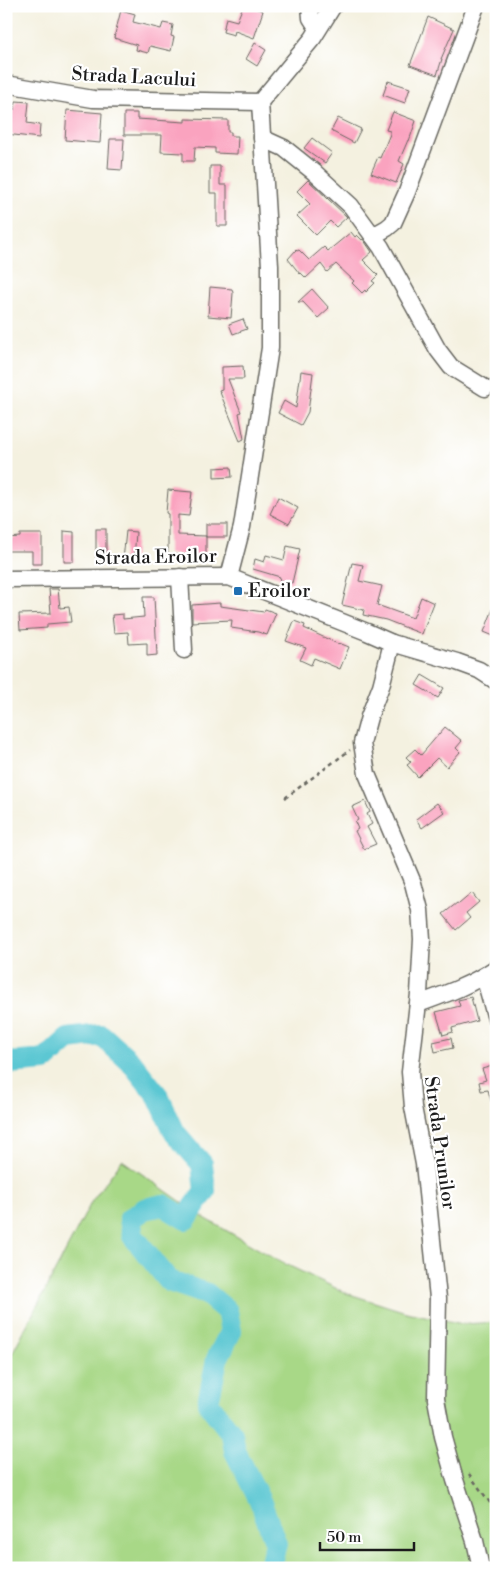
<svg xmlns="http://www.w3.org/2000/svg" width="502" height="1574" font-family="'Libre Bodoni',serif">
<rect width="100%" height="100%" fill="#fff"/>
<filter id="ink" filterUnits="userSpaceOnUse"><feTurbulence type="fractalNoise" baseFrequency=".02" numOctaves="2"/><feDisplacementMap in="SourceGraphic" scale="10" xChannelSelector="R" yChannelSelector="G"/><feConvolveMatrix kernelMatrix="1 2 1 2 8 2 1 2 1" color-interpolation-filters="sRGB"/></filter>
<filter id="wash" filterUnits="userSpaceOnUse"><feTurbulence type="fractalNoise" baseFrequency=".0096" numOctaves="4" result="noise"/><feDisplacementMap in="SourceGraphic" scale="20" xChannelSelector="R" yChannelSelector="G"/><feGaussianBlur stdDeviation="1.12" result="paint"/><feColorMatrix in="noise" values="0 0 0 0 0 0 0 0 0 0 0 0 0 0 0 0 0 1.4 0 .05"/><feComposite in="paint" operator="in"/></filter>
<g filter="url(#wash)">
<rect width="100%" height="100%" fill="#f4f1e0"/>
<path fill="#a8d887" stroke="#627a52" d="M122 1160 203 1217 279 1261 346 1293 406 1312 463 1324 496 1322V1568H6V1365L92 1201Z"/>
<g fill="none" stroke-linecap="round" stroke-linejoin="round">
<path stroke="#5bc7d3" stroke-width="22" d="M6 1060 9 1063 45 1060 68 1039 101 1035 131 1062 158 1096 175 1133 202 1164 205 1191 186 1219 163 1205 145 1209 130 1219 133 1236 169 1281 207 1294 227 1311 231 1331 217 1359 208 1403 232 1434 235 1451 261 1503 276 1544 271 1562 272 1568"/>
</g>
<g id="blocks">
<g fill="#faa3bf">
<path d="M243 6H249L263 11 254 38 235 31 234 35 223 32 226 18 237 21Z"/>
<path d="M121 10 135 14 133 22 161 29 163 23 173 25 171 36 174 37 171 51 150 46 148 53 136 50 137 45 114 38Z"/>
<path d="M428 17 454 29 441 59H442L437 75 410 65Z"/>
<path d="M255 43 266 50 257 66 246 59Z"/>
<path d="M388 81 410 88 405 103 383 95Z"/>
<path d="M16 101 29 102 27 123 40 125 39 138 6 134V108L15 109Z"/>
<path d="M67 110 102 113 100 143 65 140Z"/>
<path d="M393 112 416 121 409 141 408 140 399 161 404 164 396 183 371 173 378 157 380 158 390 134V131L386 130Z"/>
<path d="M124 113H137V119L185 122V119L228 120V132H231V136H238L237 154 215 153V148L195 147 194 161H183V153L161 152 162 135H124Z"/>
<path d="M338 118 361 129 354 143 331 131Z"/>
<path d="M312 138 332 153 325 163 304 148Z"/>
<path d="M110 139H124L122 170 108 169Z"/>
<path d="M210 166H220V185H227V226H217V193H210Z"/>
<path d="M308 180 347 217 336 227 330 221 316 235 297 216 310 204 297 191Z"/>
<path d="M351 232 355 237 357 235 362 240 363 239 372 252 363 260 378 275 372 281 375 283 366 292 365 290 362 293 352 283 354 281 336 264 327 272 321 264 306 278 301 273 300 274 288 259 296 250 297 251 299 250 309 260 324 247 328 251Z"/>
<path d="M210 287 232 289 233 293 231 318 208 316Z"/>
<path d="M312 289 329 308 318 318 303 302H298Z"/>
<path d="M243 319 247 329 233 334 229 324Z"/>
<path d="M243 366 244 379H228L241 412 239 413 244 439 240 441 219 390 222 389V367Z"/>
<path d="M301 371 313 373 308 412 301 425 278 413 284 401 296 408Z"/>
<path d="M231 467 232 477 214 478V468Z"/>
<path d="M168 490 192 492 189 516 178 515V535L206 536V556L168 554V514L166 513Z"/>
<path d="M278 497 298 508 289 524 270 514Z"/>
<rect x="206" y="524" width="21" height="13"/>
<rect x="96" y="529" width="10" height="30"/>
<path d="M64 531 74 532V562H64Z"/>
<path d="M126 531 136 532 134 560H123Z"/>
<path d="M20 534H42V564H32V551H6V538L20 537Z"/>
<path d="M287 546 300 549 292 583 279 580 280 577 253 569 255 559 264 562 266 555 284 560Z"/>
<path d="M352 563 363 565 359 581 382 586 377 605 413 618 421 597 434 603 422 634 386 620 363 615 364 610 342 605Z"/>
<path d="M49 589H58L60 608 69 607 71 622 47 624V628L20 630 19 614 51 613Z"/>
<path d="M143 597H154L157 655 147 656V643L129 644 128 632 114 633 112 615 123 614V619L144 617Z"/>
<path d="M220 603V606L264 612 265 609 276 613 267 635 258 632 231 628 232 620 192 622V605Z"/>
<path d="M495 604H496V637L484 632Z"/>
<path d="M294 621 305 625 304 628 338 644 339 643 349 647 340 669 314 658 311 665 300 660 306 648 286 641Z"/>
<path d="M422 675 444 688 438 698 416 685Z"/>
<path d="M445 727 462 741 456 748 460 752 447 767 437 758 418 777 407 765 411 762 406 757 415 749 421 755Z"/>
<path d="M365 801 370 812 367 814 372 824 367 827 376 844 364 849 355 831 358 829 355 822 358 820 352 807Z"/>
<path d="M437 803 444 812 422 828 416 819Z"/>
<path d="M472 893 479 902 466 913 470 918 456 930 443 914 457 903 459 904Z"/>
<path d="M471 997 477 1021 452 1028 453 1032 443 1035 436 1012 460 1006 458 1000Z"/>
<path d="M451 1038 453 1048 435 1052 433 1042Z"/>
<path d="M496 1065V1107L493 1108 488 1090 481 1091 479 1082 486 1080 482 1069Z"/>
</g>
</g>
</g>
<g filter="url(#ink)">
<use href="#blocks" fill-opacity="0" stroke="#686761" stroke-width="1"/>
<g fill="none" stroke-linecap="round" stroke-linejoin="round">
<g stroke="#686761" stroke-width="19">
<g id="minor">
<path d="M310 6 311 18 318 29"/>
<path d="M6 84 93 99 260 102"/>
<path d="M262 138 284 148 314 172 351 206 381 247 438 350 451 367 485 388"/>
<path d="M373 236 387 228 393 223 407 192 476 6"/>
<path d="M180 577 184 650"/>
<path d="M229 577 242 527 270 348V266L260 102 313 38 333 6"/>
<path d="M6 579 229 577 367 632 392 643 457 662 479 670 496 681"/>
<path d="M392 643 381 686 369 717 362 743 367 774 413 883 420 910 422 939 419 994 410 1072 413 1107 424 1164 438 1298 436 1399 443 1437 455 1480 475 1541 481 1568"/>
<path d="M484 976 496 1019"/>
<path d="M418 1004C446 994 471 985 496 968"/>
</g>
</g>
<g stroke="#686761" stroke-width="2.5" stroke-dasharray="4 4" stroke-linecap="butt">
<path d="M285 798 350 750"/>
<path d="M469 1474 496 1511"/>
</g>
<use href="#minor" stroke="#fff" stroke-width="16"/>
</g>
</g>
<rect fill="#1f6fb2" stroke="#fff" stroke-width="2" x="233" y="586" width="10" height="10" rx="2.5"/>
<g text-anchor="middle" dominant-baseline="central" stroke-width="4.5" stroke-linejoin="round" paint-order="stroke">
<g font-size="19" fill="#1c1c1c" stroke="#fff">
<text transform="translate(134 77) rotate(3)">Strada Lacului</text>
<text transform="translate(156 557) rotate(-1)">Strada Eroilor</text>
<text transform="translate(440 1143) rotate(82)">Strada Prunilor</text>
</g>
<g font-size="19" fill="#1c1c1c" stroke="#fff" text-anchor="start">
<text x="248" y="591">Eroilor</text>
</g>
</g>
<rect width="502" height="1574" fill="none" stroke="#fff" stroke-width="25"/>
<path d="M320 1542v8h94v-8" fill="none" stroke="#1c1c1c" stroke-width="2.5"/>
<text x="327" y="1542" font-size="15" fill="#1c1c1c" stroke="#ffffff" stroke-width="4" paint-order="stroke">50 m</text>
</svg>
